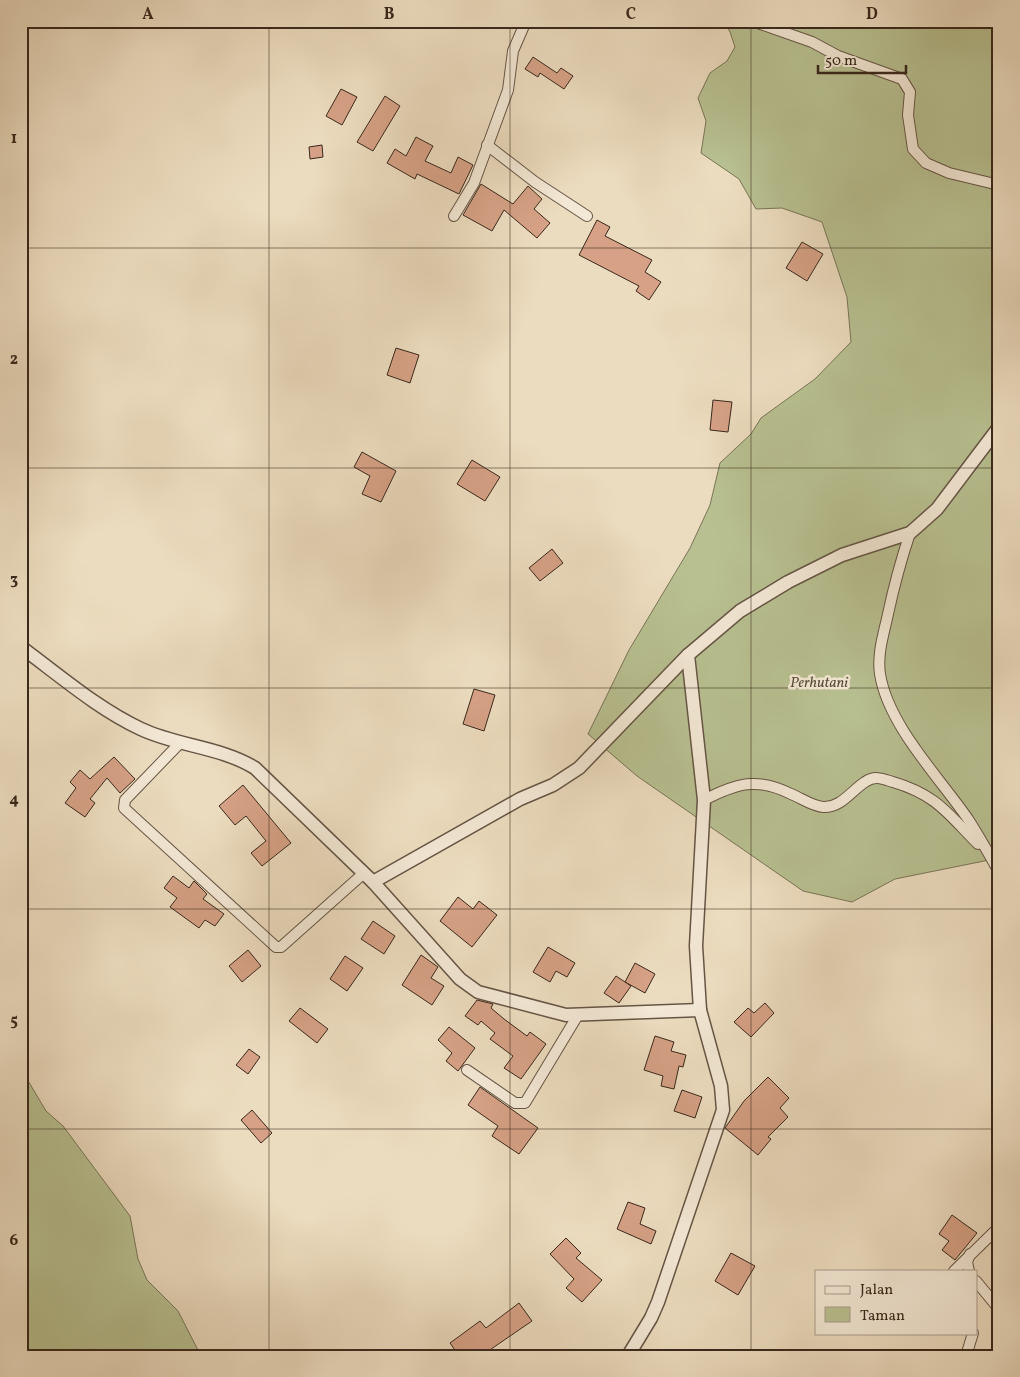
<svg xmlns="http://www.w3.org/2000/svg" width="1020" height="1377" font-family="Vollkorn,serif">
<rect width="100%" height="100%" fill="#ecdcbf"/>
<filter id="stains"><feTurbulence type="fractalNoise" baseFrequency=".004" numOctaves="4"/><feColorMatrix values="0 0 0 0 .2 0 0 0 0 .09 0 0 0 0 .02 0 0 0 .5 -.17"/></filter>
<radialGradient id="worn" r=".72"><stop offset=".6" stop-color="#630" stop-opacity="0"/><stop offset="1" stop-color="#630" stop-opacity=".3"/></radialGradient>
<g fill="#b8c091" stroke="#787456">
<path d="M724 21H999V858L895 879 852 902 803 891 637 776 588 734 629 650 690 548 710 505 720 463 751 434 761 418 815 379 851 342 847 297 822 222 782 208 756 209 739 179 701 153 706 121 698 98 710 73 727 61 735 47 730 32Z"/>
<path d="M21 1064 24 1074 46 1111 63 1126 130 1216 138 1259 147 1280 178 1311 201 1356H21Z"/>
</g>
<g fill="#d6a186" stroke="#39281c">
<path d="M533 57 557 73 561 68 573 76 564 89 540 73 538 77 525 69Z"/>
<path d="M341 89 357 97 342 125 326 116Z"/>
<path d="M385 96 400 106 373 151 357 142Z"/>
<path d="M416 137 433 146 425 161 451 173 458 157 473 165 459 194 417 174 415 179 387 163 395 149 406 156Z"/>
<path d="M322 145 323 157 310 159 309 147Z"/>
<path d="M481 184 513 204 528 186 542 199 534 209 550 223 537 238 504 210 492 231 463 215Z"/>
<path d="M597 220 610 227 605 236 652 260 645 272 661 282 649 300 636 291 639 286 579 255Z"/>
<path d="M802 242 823 254 807 281 786 268Z"/>
<path d="M396 348 419 355 410 383 387 375Z"/>
<path d="M713 400 732 402 728 432 710 430Z"/>
<path d="M362 452 396 471 381 502 362 494 370 476 354 467Z"/>
<path d="M472 460 500 477 485 501 457 484Z"/>
<path d="M552 549 563 563 540 581 529 568Z"/>
<path d="M474 689 495 695 484 731 463 724Z"/>
<path d="M114 757 135 779 120 793 107 778 90 799 95 803 85 817 65 803 76 788 70 782 80 770 90 779Z"/>
<path d="M243 785 291 843 262 866 251 853 266 841 246 816 235 825 219 806Z"/>
<path d="M173 876 189 888 194 881 207 894 203 899 224 914 215 926 205 920 199 928 170 907 177 898 164 888Z"/>
<path d="M458 897 473 909 479 901 497 915 472 947 440 921Z"/>
<path d="M373 921 395 936 384 954 361 939Z"/>
<path d="M548 947 575 963 567 977 556 971 550 982 533 972Z"/>
<path d="M248 950 261 966 242 982 229 966Z"/>
<path d="M421 955 438 967 431 978 444 986 432 1005 402 985Z"/>
<path d="M345 956 363 968 347 991 330 979Z"/>
<path d="M635 963 655 974 645 993 625 982Z"/>
<path d="M616 976 631 986 619 1003 604 993Z"/>
<path d="M477 1000 493 1004 491 1008 504 1019 527 1036 530 1032 546 1044 521 1079 504 1068 513 1056 490 1039 495 1033 481 1021 478 1025 465 1016Z"/>
<path d="M765 1003 774 1013 751 1037 734 1022 748 1008 754 1013Z"/>
<path d="M300 1008 328 1029 317 1043 289 1021Z"/>
<path d="M449 1027 475 1048 458 1071 446 1061 452 1053 438 1040Z"/>
<path d="M655 1036 674 1042 671 1051 686 1055 683 1067 679 1066 674 1089 661 1086 663 1076 644 1070Z"/>
<path d="M249 1049 260 1057 248 1074 236 1065Z"/>
<path d="M768 1077 789 1098 780 1108 788 1117 768 1137 771 1139 758 1155 725 1128 744 1101Z"/>
<path d="M480 1087 538 1128 519 1154 492 1136 498 1126 468 1105Z"/>
<path d="M682 1090 702 1097 695 1118 674 1111Z"/>
<path d="M252 1110 272 1133 261 1143 241 1120Z"/>
<path d="M628 1202 645 1208 640 1224 656 1231 651 1244 617 1229Z"/>
<path d="M952 1215 977 1233 955 1260 942 1250 949 1241 939 1234Z"/>
<path d="M566 1238 581 1253 576 1258 602 1280 582 1302 566 1288 574 1279 550 1254Z"/>
<path d="M731 1253 755 1266 738 1295 715 1281Z"/>
<path d="M519 1303 532 1321 481 1356H459L450 1343 480 1321 486 1328Z"/>
</g>
<g fill="none" stroke-linecap="round" stroke-linejoin="round">
<g stroke="#665545" stroke-width="12">
<g id="minor">
<path d="M752 21 812 42 838 56 902 79 910 92 908 115 913 149 926 163 949 173 999 185"/>
<path d="M487 145 535 182 587 216"/>
<path d="M454 216 474 183 508 90 513 51 526 21"/>
<path d="M910 533C901 560 894 586 888 614 884 633 877 653 880 674 888 725 939 777 968 819 979 836 989 854 999 872"/>
<path d="M180 743 125 800 124 808 276 947H281L364 873"/>
<path d="M704 800C737 783 757 777 791 794 801 798 812 806 823 807 841 808 851 791 865 782 875 775 883 779 893 782 937 795 948 814 978 844"/>
<path d="M467 1070 515 1103H525L578 1015"/>
<path d="M954 1271 999 1227"/>
<path d="M969 1271 967 1262 970 1254"/>
<path d="M976 1281 999 1309"/>
<path d="M966 1356 973 1333"/>
</g>
</g>
<g stroke="#665545" stroke-width="15">
<g id="tertiary">
<path d="M21 647C59 675 98 709 141 729 177 746 221 747 255 768L373 882 460 979 478 992 566 1015 700 1010 721 1086 723 1110 658 1302 651 1318 628 1356"/>
<path d="M688 655 704 800 696 946 700 1010"/>
<path d="M373 882 520 799 553 785 579 768 688 655 740 611 788 582 842 555 910 533 937 509 999 427"/>
</g>
</g>
<use href="#minor" stroke="#f3e8d5" stroke-width="10"/>
<use href="#tertiary" stroke="#f3e8d5" stroke-width="12"/>
</g>
<path fill="none" stroke="#39281c" stroke-width="1" stroke-opacity="0.55" d="M269 21V1356M510 21V1356M751 21V1356M21 248H999M21 468H999M21 688H999M21 909H999M21 1129H999"/>
<g text-anchor="middle" dominant-baseline="central" stroke-width="5" stroke-linejoin="round" paint-order="stroke">
<g font-size="15" font-style="italic" fill="#594e39" stroke="#f3e8d5">
<text x="819" y="683">Perhutani</text>
</g>
</g>
<rect width="1020" height="1377" fill="none" stroke="#ecdcbf" stroke-width="55"/>
<rect x="815" y="1270" width="162" height="65" fill="#f3e8d5" stroke="#a99b8b"/>
<rect x="825" y="1286" width="25" height="8" fill="#f3e8d5" stroke="#a99b8b"/>
<text x="860" y="1294" font-size="15" fill="#39281c">Jalan</text>
<rect x="825" y="1307" width="25" height="15" fill="#b8c091" stroke="#a99b8b"/>
<text x="860" y="1320" font-size="15" fill="#39281c">Taman</text>
<path d="M818 65v8h88v-8" fill="none" stroke="#39281c" stroke-width="2.5"/>
<text x="825" y="65" font-size="15" fill="#39281c" stroke="#f3e8d5" stroke-width="4" paint-order="stroke">50 m</text>
<rect x="28" y="28" width="964" height="1322" fill="none" stroke="#39281c" stroke-width="2"/>
<g font-size="16" text-anchor="middle" font-weight="bold" fill="#39281c">
<text x="148" y="19">A</text>
<text x="389" y="19">B</text>
<text x="631" y="19">C</text>
<text x="872" y="19">D</text>
<text x="14" y="143">1</text>
<text x="14" y="364">2</text>
<text x="14" y="584">3</text>
<text x="14" y="804">4</text>
<text x="14" y="1025">5</text>
<text x="14" y="1245">6</text>
</g>
<rect width="100%" height="100%" filter="url(#stains)"/>
<rect width="100%" height="100%" fill="url(#worn)"/>
</svg>
